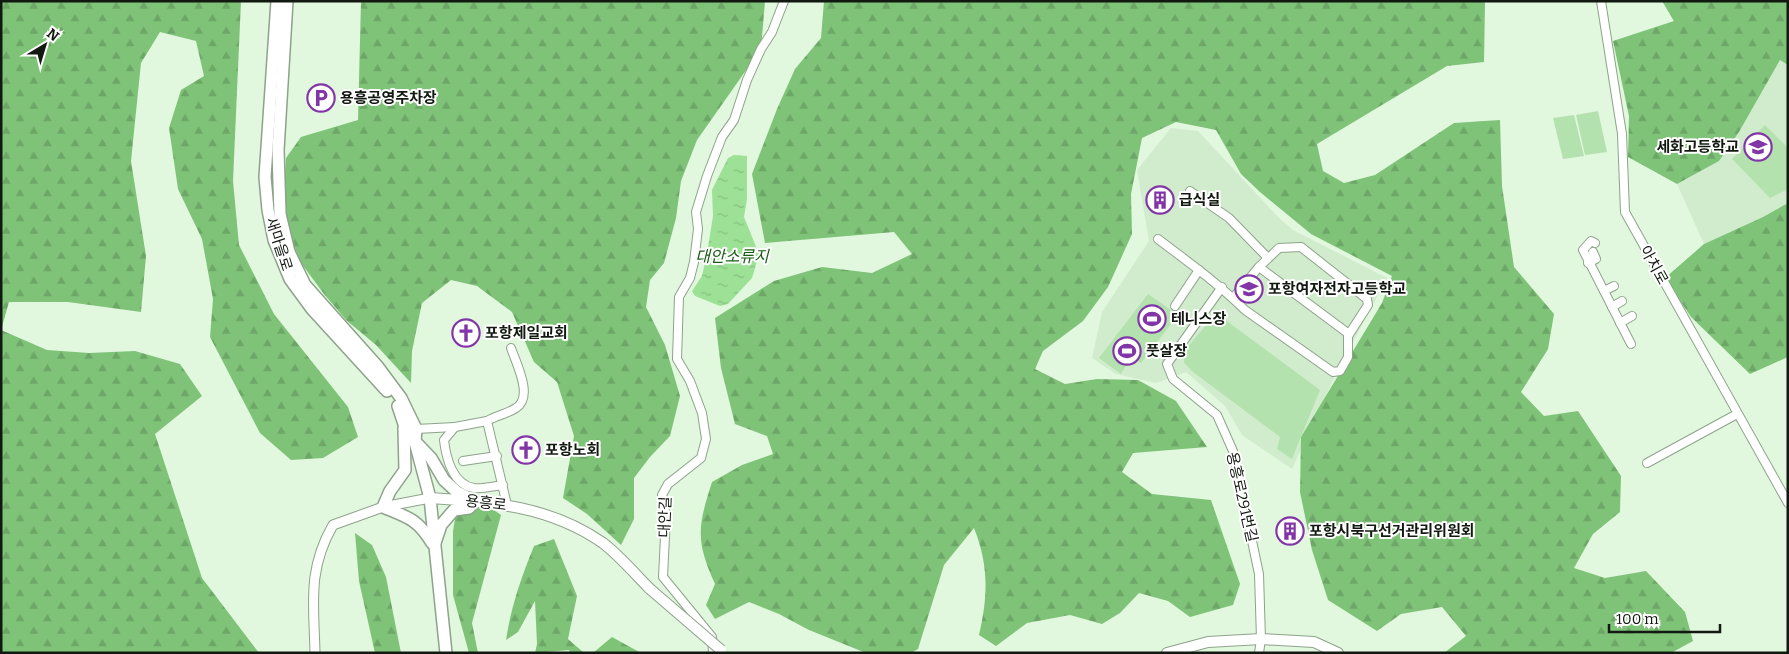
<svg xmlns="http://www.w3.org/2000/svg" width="1789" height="654" font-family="Bitter,'Noto Sans KR',serif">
<defs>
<pattern id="forest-firs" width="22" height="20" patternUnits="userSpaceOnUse" patternTransform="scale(1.25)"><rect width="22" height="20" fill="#7fc378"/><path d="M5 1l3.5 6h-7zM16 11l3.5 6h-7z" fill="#6da767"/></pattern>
<pattern id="water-ripples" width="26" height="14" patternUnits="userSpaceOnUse" patternTransform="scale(1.25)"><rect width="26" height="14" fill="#9ce195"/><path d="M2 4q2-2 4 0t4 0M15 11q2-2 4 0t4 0" fill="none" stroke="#85c07f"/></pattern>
</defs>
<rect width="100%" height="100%" fill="#e1f7de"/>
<g fill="#d1eccd">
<path d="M1780 60 1788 65V203L1763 217 1704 244 1677 184 1719 161 1739 132Z"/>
<path d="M1171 128 1198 131 1279 218 1293 230 1387 278 1334 378 1292 469 1242 435 1225 406 1186 372 1156 383 1116 374 1092 358 1102 312 1149 241 1137 170Z"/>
</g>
<g fill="url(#forest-firs)">
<path d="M1 1H241L233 181 239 245 274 314 348 407 358 437 323 458 291 460 260 433 210 337 213 299 202 239 178 189 169 128 181 90 204 76 196 41 160 32 141 63 131 161 146 256 141 312 68 302H9L1 330 47 350 89 353 135 351 180 364 202 396 155 434 202 578 259 653H1Z"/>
<path d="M361 1H765L761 49 697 140 681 181 676 218 664 263 650 280 646 307 665 345 680 396 670 436 650 457 634 478V519L621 545 587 514 563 498 574 436 557 382 534 362 512 312 477 286 451 280 422 303 412 351 411 383 376 345 346 320 324 294 301 263 285 224 283 210 286 158 301 137 358 120Z"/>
<path d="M824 1H1485L1484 62 1447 66 1317 144 1323 171 1344 183 1375 175 1454 123 1500 120 1502 186 1514 267 1554 314 1548 349 1521 392 1544 416 1578 411 1621 476 1620 512 1593 534 1574 568 1605 578 1646 571 1685 612 1693 641 1671 653H1444L1466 636 1442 607 1401 614 1377 631 1328 600 1312 550 1300 492 1301 437 1382 303 1392 276 1311 234 1260 192 1241 174 1216 130 1176 122 1142 138 1131 194 1132 234 1108 287 1083 321 1043 351 1035 369 1065 384 1097 379 1138 380 1176 401 1207 447 1133 453 1122 472 1152 494 1211 500 1240 584 1233 605 1190 617 1168 601 1139 593 1120 613 1102 624 1070 615 1027 623 996 646 979 635C988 596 989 566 974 528L944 565 918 649 911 653H866L809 630 779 614 749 602 715 619 706 605 715 584C695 540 698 526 712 482L742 465 773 454 767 436 735 424 721 368 715 318 774 281 822 267 872 273 912 254 894 232 765 243 752 174 777 109 795 69 821 38Z"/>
<path d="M1662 1H1788V65L1780 60 1739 132 1719 161 1677 184 1628 157 1629 116 1613 41 1674 21Z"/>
<path d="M1788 203V357L1750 374 1691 317 1665 278 1704 244 1763 217Z"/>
<path d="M458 501H481L501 515 472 623 478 653H469L453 595V531Z"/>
<path d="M355 533 372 545 386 577 401 653H375L359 581Z"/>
<path d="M554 539 577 596 568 639 584 653H570L569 650 535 653 537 644 535 601 518 632 506 640C511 607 521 578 534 546Z"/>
<path d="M612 637 641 653H593Z"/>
</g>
<g fill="#b3e2ae">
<path d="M1598 111 1607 152 1585 155 1576 115Z"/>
<path d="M1574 115 1584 156 1563 159 1553 118Z"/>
<path d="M1765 125 1788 148V189L1770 198 1732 159Z"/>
<path d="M1148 294 1178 315 1141 363 1132 356 1121 374 1099 358Z"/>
<path d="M1216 313 1320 390 1292 459 1277 449 1280 437 1193 372 1184 363 1186 349Z"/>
</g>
<path fill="url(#water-ripples)" d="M734 155 747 156V199L744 217 759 254 752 278 728 304 720 306 695 296 692 291 702 276 707 254 713 216 712 190 728 158Z"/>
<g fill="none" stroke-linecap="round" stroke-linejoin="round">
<g stroke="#8ea38b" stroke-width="10">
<g id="minor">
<path d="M1601 1 1622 134 1625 212 1788 503"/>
<path d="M1190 191 1229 218 1268 258"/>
<path d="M1158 239C1188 262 1218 283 1245 310L1333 372 1340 371 1348 357V336L1368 305 1367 299 1301 247 1279 248 1259 267 1233 298"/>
<path d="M1595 243 1591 241 1583 250 1604 291"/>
<path d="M1588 263 1596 259 1593 252"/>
<path d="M1259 267 1349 334"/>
<path d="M1614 286 1604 291 1631 344"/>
<path d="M1222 287 1167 364 1173 379 1217 415 1233 451 1259 574 1261 639 1259 653"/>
<path d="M1175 306 1199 270"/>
<path d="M1612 307 1622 301"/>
<path d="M1620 323 1632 316"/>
<path d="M487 421C497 415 507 414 516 408 534 397 516 363 511 348"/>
<path d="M416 429 455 427"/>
<path d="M463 461 497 456"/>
<path d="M1647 463 1737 414"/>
<path d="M503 485C494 486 483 489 474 488 453 485 446 458 444 440L455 427 487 421 507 505"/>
<path d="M713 653 712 637 663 577 666 516 662 495 668 484 701 458 706 439 702 413 690 381 677 359 679 297 690 278 694 262 698 229 696 212 707 176 722 137 734 120 747 80 761 49 772 32 784 1"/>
</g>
</g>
<g stroke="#8ea38b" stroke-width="11">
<path id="tertiary" d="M315 653C314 605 307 570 333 525L383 507 430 498"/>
</g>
<g stroke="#8ea38b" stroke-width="12">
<g id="secondary">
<path d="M430 498C493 502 550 506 603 543 620 556 635 574 650 589"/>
<path d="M1167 653 1208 642 1261 639 1314 642 1338 653"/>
</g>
</g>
<g stroke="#8ea38b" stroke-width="14">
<g id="primary">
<path d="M277 1 265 177 268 210 274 240 290 279 312 309 387 391"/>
<path d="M287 1 278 150 280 214 289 252 305 285 378 367 401 398 416 429 415 442 430 498 446 653"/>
<path d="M398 406 407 433 431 458 444 480 457 492 475 501 469 508 454 510 441 525 435 543"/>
<path d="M404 428 405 470 390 491 383 507C407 517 418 519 432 543"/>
</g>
</g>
<use href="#minor" stroke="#fff" stroke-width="8"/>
<use href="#tertiary" stroke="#fff" stroke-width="9"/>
<use href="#secondary" stroke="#fff" stroke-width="10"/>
<use href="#primary" stroke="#fff" stroke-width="11"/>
<g stroke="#8ea38b" stroke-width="12" stroke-linecap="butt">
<path id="secondary-bridge" d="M650 589 721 650"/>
</g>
<use href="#secondary-bridge" stroke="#fff" stroke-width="10"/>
</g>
<defs>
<g id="parking-ring" transform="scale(1.4375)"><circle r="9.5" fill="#fff" stroke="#8235a6" stroke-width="1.5"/><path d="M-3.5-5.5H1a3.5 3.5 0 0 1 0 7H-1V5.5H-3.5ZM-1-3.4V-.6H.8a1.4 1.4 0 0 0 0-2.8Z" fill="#8235a6"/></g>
<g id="school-ring" transform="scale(1.4375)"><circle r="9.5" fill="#fff" stroke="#8235a6" stroke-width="1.5"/><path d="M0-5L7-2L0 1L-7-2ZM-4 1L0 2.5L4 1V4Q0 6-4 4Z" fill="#8235a6"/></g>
<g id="building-ring" transform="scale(1.4375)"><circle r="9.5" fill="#fff" stroke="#8235a6" stroke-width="1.5"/><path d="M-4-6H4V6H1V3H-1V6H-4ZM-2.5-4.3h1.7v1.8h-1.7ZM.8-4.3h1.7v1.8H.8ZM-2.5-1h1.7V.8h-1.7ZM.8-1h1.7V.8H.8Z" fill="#8235a6"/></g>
<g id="stadium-ring" transform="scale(1.4375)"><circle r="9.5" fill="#fff" stroke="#8235a6" stroke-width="1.5"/><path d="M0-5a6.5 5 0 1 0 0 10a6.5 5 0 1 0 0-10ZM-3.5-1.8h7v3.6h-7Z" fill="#8235a6"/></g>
<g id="church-ring" transform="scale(1.4375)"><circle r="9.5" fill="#fff" stroke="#8235a6" stroke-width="1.5"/><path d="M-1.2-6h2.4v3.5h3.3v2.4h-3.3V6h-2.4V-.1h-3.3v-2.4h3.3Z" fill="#8235a6"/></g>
</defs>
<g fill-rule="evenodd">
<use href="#parking-ring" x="321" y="98"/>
<use href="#school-ring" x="1758" y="147"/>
<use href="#building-ring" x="1160" y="200"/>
<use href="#school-ring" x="1249" y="289"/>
<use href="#stadium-ring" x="1152" y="319"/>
<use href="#church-ring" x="466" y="333"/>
<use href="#stadium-ring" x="1127" y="351"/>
<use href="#church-ring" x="526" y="450"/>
<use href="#building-ring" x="1290" y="531"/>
</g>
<g text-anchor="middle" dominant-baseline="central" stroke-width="4" stroke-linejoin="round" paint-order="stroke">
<g font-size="15" font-weight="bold" fill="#111910" stroke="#fff" text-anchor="start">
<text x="340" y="98">용흥공영주차장</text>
<text x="1739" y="147" text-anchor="end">세화고등학교</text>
<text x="1179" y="200">급식실</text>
<text x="1268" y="289">포항여자전자고등학교</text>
<text x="1171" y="319">테니스장</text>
<text x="485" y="333">포항제일교회</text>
<text x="1146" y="351">풋살장</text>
<text x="545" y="450">포항노회</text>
<text x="1309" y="531">포항시북구선거관리위원회</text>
</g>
<g font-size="15" fill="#111910" stroke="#fff">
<text transform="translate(279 244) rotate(72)">새마을로</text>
<text transform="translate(1654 265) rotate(61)">아치로</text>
<text transform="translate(1242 497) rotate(77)">용흥로291번길</text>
<text transform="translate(486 503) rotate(7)">용흥로</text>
<text transform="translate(665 517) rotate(-88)">대안길</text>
</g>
<g font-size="16" font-style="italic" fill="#1a5d15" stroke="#fff">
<text x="732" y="256">대안소류지</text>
</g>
</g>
<rect width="1789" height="654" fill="none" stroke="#111910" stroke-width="5"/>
<g transform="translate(45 45) rotate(38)" stroke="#ffffff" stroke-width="4" paint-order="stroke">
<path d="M0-4L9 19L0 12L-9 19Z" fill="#111910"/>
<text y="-8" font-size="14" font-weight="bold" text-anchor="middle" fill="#111910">N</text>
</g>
<path d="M1609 624v8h111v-8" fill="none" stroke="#111910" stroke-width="2.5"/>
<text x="1616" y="624" font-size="15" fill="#111910" stroke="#ffffff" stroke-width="4" paint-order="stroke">100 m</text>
</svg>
